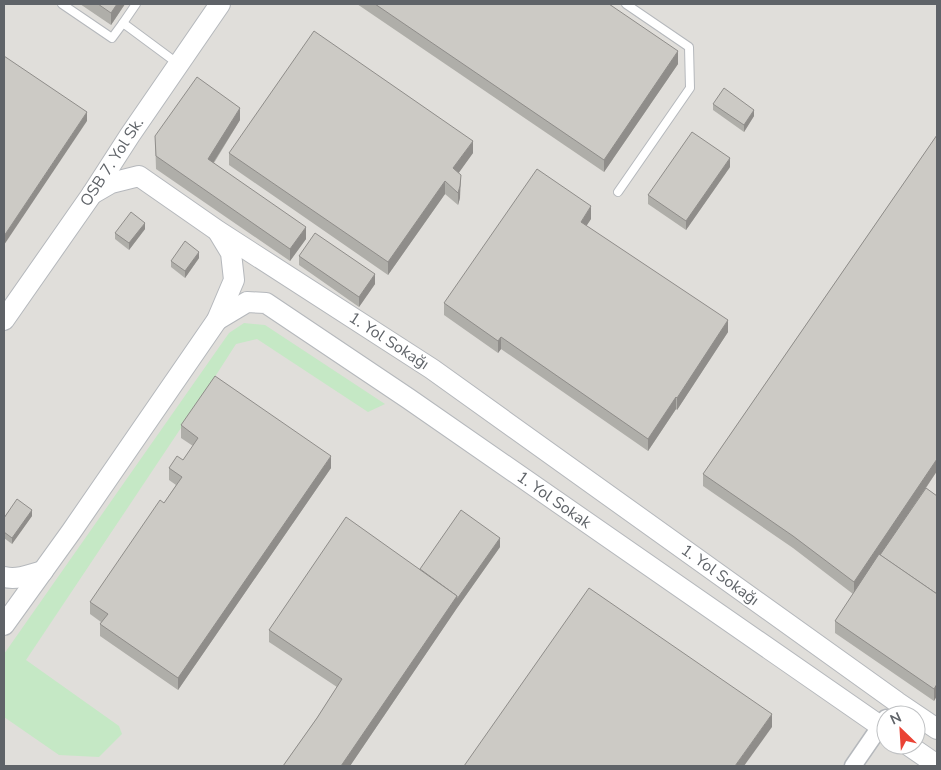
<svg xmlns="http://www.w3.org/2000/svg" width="941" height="770" font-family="'Nunito Sans',sans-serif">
<rect width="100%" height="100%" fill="#f1efe8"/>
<path fill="#e0deda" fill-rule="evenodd" d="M4 4H937V766H4ZM886 715H916V745H886Z"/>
<path fill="#c5e8c5" d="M244 323 265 325 385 404 368 412 257 339 236 344 211 383 26 660 119 726 122 734 99 757 59 755 4 717V654L229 333Z"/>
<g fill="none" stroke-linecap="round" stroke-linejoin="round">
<g stroke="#b5b8bc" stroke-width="10">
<g id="service">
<path d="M62 4 112 38 123 23 177 63"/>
<path d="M123 23 136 4"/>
<path d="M618 192 690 88 689 47 626 4"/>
</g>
</g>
<g stroke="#b5b8bc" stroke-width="19">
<path id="minor" d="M853 766 886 718"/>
</g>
<g stroke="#b5b8bc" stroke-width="22">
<g id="tertiary">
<path d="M92 194 111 183 139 176 218 231 432 369 897 702 937 729"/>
<path d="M4 320 92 194 130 135 220 4"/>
<path d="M217 320 247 302 266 303 409 399 886 730"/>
<path d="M4 577C17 580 30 575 43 571"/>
<path d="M4 625 71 532 217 320 234 280 231 253 219 233"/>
<path d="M908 745 937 765"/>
</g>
</g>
<use href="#service" stroke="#fff" stroke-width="8"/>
<use href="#minor" stroke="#fff" stroke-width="16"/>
<use href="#tertiary" stroke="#fff" stroke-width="20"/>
</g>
<g fill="#afaea9">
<path d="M80 4H125L111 25Z"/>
<path d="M357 4H609L678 64 604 172Z"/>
<path d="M713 104 754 116 744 132 713 110Z"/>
<path d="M240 120 214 163 306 239 290 261 156 169 155 136Z"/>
<path d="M937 135V471L926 488 937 496 934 701 835 633V621L853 594 793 548 703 486V474Z"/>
<path d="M229 153H473L458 173 460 198 458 205 445 194 388 275 229 165Z"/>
<path d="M730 167 686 230 648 204V195Z"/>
<path d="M591 219 586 226 728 332 677 410 676 409 648 451 501 349 498 353 444 315V303Z"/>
<path d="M145 229 129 250 115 239V233Z"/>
<path d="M299 256 375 284 359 307 299 265Z"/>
<path d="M199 258 185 278 171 267V261Z"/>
<path d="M181 425 331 468 178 690 100 636V624L101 622 90 614V602L164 503 176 485 169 480V468L183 460 193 446 181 438Z"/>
<path d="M32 516 12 544 4 538V518Z"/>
<path d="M500 547 457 608 350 766H283L317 718 337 687 269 642V630L420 569Z"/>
</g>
<g fill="#8f8d8a">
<path d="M117 4H125L111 25V13Z"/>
<path d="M678 51V64L604 172V160Z"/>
<path d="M240 108V120L208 171V159Z"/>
<path d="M754 110V116L744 132V125Z"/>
<path d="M87 112V121L4 245V236Z"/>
<path d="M473 141V153L453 181V168Z"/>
<path d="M730 158V167L686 230V221Z"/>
<path d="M461 175 460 198 458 205V193Z"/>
<path d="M445 181V194L388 275V262Z"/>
<path d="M591 206V219L581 234V222Z"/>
<path d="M145 223V229L129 250V243Z"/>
<path d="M306 227V239L290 261V249Z"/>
<path d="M199 252V258L185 278V271Z"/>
<path d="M375 274V284L359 307V297Z"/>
<path d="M728 320V332L677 410V398Z"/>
<path d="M501 337V349L498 353V341Z"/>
<path d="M676 397V409L648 451V439Z"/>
<path d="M331 456V468L178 690V678Z"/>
<path d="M937 459V471L854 594V582Z"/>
<path d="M32 510V516L12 544V538Z"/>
<path d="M500 538V547L457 608V599Z"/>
<path d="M457 596V608L350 766H341Z"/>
<path d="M937 684V696L934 701V689Z"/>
<path d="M772 714V727L744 766H735Z"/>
</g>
<g fill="#cccac5" stroke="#8f8d8a">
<path d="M98 4H117L111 13Z"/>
<path d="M375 4H609L678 51 604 160Z"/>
<path d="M314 31 473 141 453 168 461 175 460 186 458 193 445 181 388 262 229 153Z"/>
<path d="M4 56 87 112 4 236Z"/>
<path d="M197 77 240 108 208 159 306 227 290 249 156 156 155 136Z"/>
<path d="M724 88 754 110 744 125 713 104Z"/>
<path d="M692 132 730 158 686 221 648 195Z"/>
<path d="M937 135V459L854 582 793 536 703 474Z"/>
<path d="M537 169 591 206 581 222 728 320 677 398 676 397 648 439 501 337 498 341 444 303Z"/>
<path d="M131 212 145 223 129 243 115 233Z"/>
<path d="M315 233 375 274 359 297 299 256Z"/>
<path d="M185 241 199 252 185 271 171 261Z"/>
<path d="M215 376 331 456 178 678 100 624 108 614 90 602 160 500 164 503 182 477 169 468 177 456 183 460 198 438 181 425Z"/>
<path d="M926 488 937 496V594L880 555Z"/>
<path d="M17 499 32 510 12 538 4 532V518Z"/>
<path d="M461 510 500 538 457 599V596L420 569Z"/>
<path d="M346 517 457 596 341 766H283L317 718 342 679 269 630Z"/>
<path d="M879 554 937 594V684L934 689 835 621Z"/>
<path d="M589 588 772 714 735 766H464Z"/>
</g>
<g text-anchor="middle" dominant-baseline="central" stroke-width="4" stroke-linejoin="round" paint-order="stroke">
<g font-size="16" fill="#5f6368" stroke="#fff">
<text transform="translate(112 162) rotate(-57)">OSB 7. Yol Sk.</text>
<text transform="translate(389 341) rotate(33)">1. Yol Sokağı</text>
<text transform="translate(554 500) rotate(35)">1. Yol Sokak</text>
<text transform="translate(720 575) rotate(36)">1. Yol Sokağı</text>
</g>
</g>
<rect width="941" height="770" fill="none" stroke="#5f6368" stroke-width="10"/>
<g transform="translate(901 730) rotate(335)"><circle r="24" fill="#ffffff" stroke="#bfc1c3"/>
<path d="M0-4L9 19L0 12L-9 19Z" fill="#ea4335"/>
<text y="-8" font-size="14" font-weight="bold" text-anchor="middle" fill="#5f6368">N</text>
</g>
</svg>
